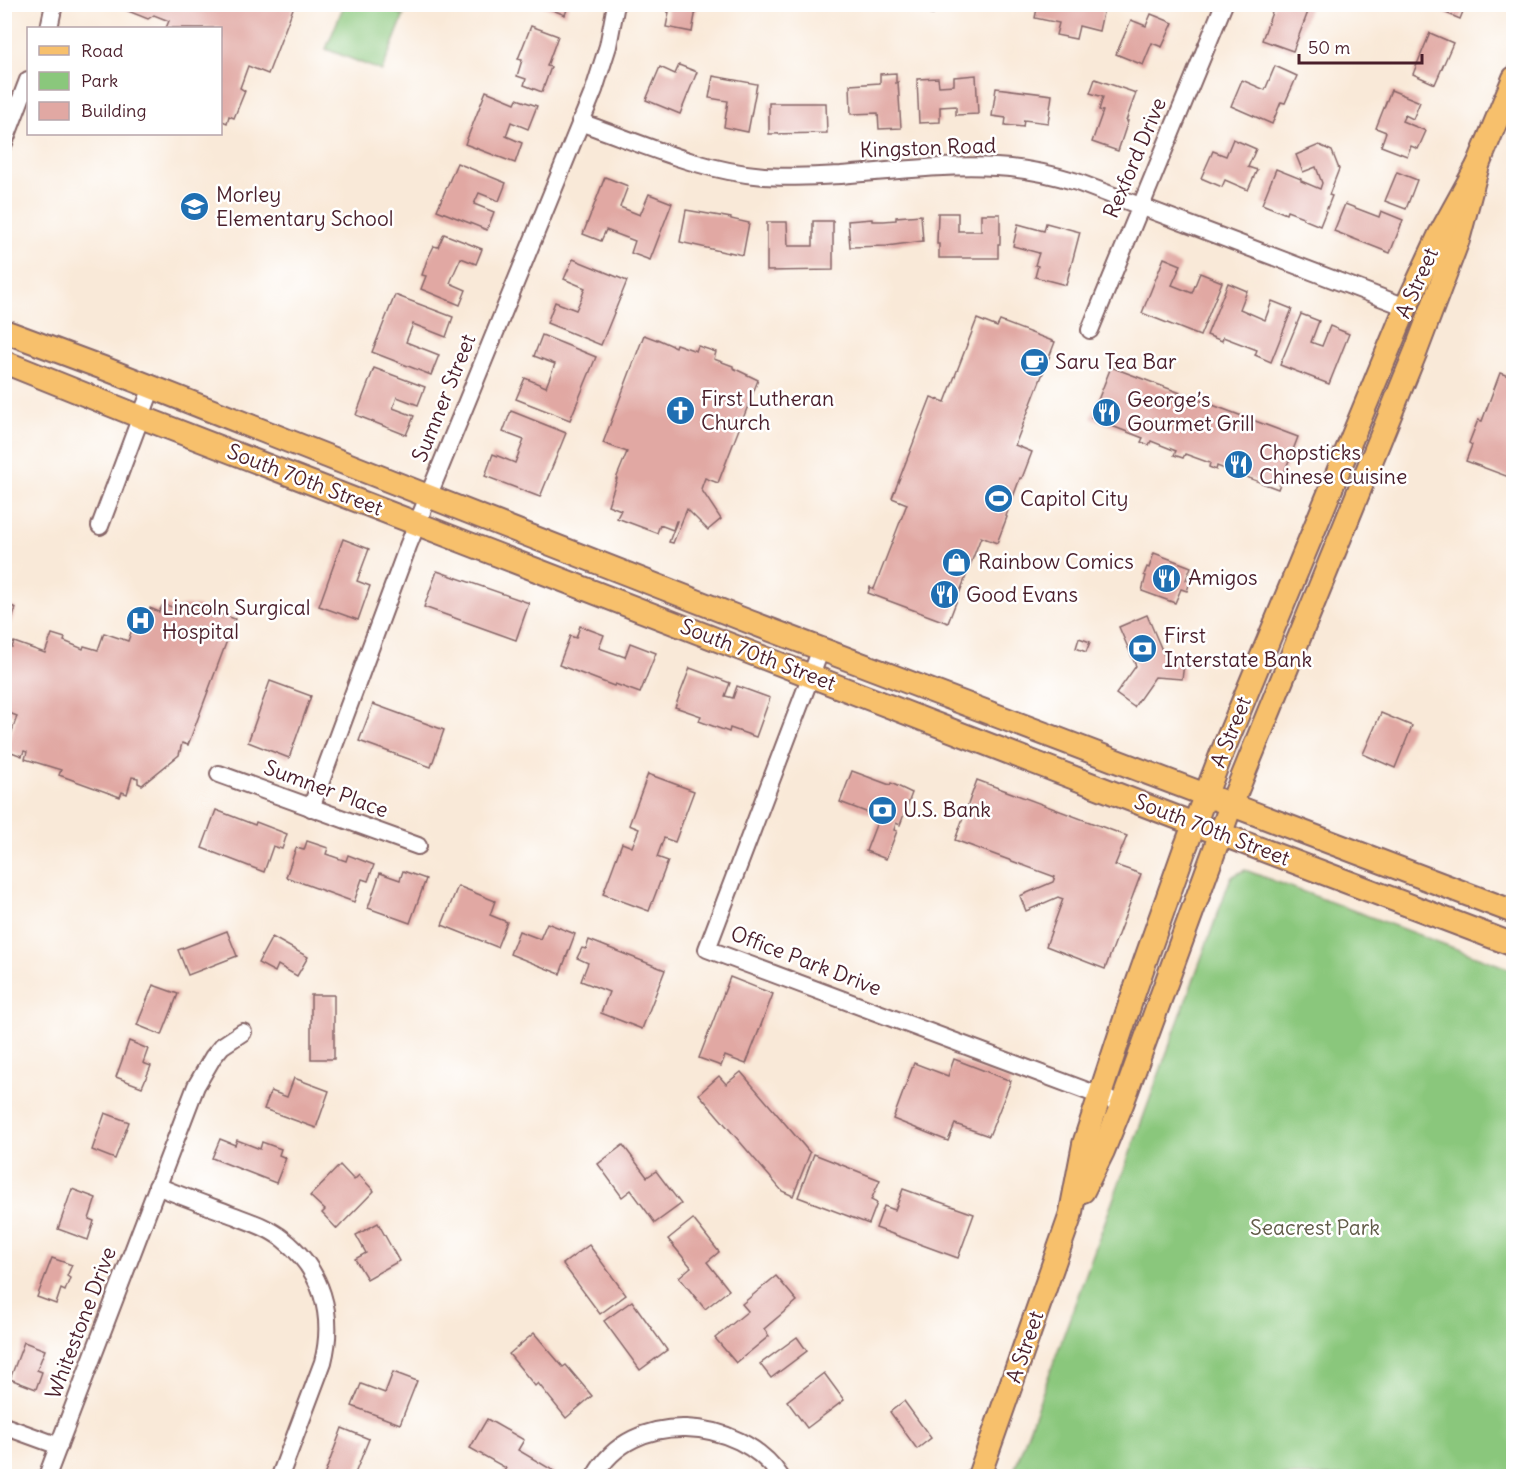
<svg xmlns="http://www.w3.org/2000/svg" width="1518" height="1481" viewBox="0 0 1518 1481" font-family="Delius,sans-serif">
<rect width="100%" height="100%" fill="#fff"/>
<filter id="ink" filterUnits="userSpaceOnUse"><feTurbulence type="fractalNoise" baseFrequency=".0167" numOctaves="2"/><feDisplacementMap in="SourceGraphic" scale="12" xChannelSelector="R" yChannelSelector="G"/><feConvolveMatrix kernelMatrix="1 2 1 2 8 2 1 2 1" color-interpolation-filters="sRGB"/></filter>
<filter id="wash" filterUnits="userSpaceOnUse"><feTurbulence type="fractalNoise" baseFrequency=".008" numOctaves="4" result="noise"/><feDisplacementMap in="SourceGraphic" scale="24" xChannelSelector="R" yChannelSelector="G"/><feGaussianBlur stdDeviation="1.35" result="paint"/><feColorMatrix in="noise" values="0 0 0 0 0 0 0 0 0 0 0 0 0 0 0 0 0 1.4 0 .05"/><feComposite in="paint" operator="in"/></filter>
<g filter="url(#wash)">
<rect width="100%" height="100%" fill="#f9e9d8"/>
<!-- green -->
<g fill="#8ac77c" stroke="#6a7354" stroke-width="1.5">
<polygon points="344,5 377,5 404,15 382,71 326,49"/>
<polygon points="1245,870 1513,970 1513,1476 1012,1476 1231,877"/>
</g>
<g id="blocks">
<!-- building -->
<g fill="#e1a8a3">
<polygon points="117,4 288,4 294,6 268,74 248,66 240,88 245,91 234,118 229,116 227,123 220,120 220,28 166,28 169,21 154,15 148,19 118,7"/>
<polygon points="538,4 569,4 565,15"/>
<polygon points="669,4 697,4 692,32 666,27 669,12 667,12"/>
<polygon points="921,4 948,4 947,11 934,9 933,14 920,12"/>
<polygon points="1038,4 1105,4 1099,31 1079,26 1076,39 1056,35 1059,23 1035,18"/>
<polygon points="1275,4 1311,4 1293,51 1262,40"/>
<polygon points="1433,4 1466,4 1460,19 1432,7"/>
<polygon points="1151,14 1173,23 1162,47 1152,43 1143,65 1116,54 1131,20 1146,26"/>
<polygon points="531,26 558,36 547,66 551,67 542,92 524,85 526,79 517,76 522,60 518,59"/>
<polygon points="1430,33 1453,43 1435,84 1413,74"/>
<polygon points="679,65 697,72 680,114 646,100 660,67 675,74"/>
<polygon points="1275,66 1297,76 1285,103 1281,102 1272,124 1231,106 1242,80 1265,90"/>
<polygon points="896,73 896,83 898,82 901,128 879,129 878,113 851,114 850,85 880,83 880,74"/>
<polygon points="976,75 978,114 956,115 956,106 940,107 940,122 919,123 917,79 938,78 939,86 954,85 954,77"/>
<polygon points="713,76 757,84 748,132 724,127 728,101 709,98"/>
<polygon points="1095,79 1136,93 1126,121 1128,121 1118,151 1092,142 1103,111 1099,110 1103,97 1090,93"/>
<polygon points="996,88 1052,95 1048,123 1024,120 1023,127 1005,125 1006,118 992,116"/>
<polygon points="1391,90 1420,102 1413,119 1405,115 1402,121 1426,131 1418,149 1411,146 1407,156 1381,146 1386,132 1376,128"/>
<polygon points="486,91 515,103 517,99 537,106 528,129 511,122 506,136 522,143 515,163 465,144"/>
<polygon points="769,103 826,103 827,133 769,134"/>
<polygon points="1233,139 1256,149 1248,167 1257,170 1248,190 1225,180 1222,187 1201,178 1213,151 1226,156"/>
<polygon points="1319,145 1332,151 1339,169 1329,195 1332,196 1320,226 1303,219 1303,217 1287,211 1286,214 1262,204 1276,169 1301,179 1301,181 1320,189 1322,183 1316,167 1303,172 1296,155"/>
<polygon points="457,163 506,183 499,201 479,193 474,204 494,212 487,230 437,210"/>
<polygon points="1397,172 1417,180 1406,209 1385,201"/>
<polygon points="605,177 628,186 620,207 640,215 649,194 672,203 650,260 631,253 635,241 606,230 601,241 583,234"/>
<polygon points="1345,204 1379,217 1381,211 1403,220 1390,253 1334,231"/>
<polygon points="686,210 731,218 731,219 749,223 743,255 729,252 729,253 680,242"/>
<polygon points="938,213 958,213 958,231 981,231 981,214 1000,214 1000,244 998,244 998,258 939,258 939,244 937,244"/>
<polygon points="921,215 923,241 887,246 850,247 848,221 872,219 872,221 884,221 896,220 896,217"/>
<polygon points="813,221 833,221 833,270 767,271 767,222 787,222 788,246 813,246"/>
<polygon points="1046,223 1080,232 1066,285 1035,277 1038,266 1035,265 1039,253 1013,246 1018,224 1044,231"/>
<polygon points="444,234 482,249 476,264 461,258 455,271 450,283 466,290 460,305 421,289 426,276 422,275 427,260 434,246 438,247"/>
<polygon points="1164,258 1181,265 1172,285 1192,293 1200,273 1222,282 1200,336 1142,313"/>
<polygon points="573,259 627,281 601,345 547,323 555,302 576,310 581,299 585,288 564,279"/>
<polygon points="1228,283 1247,291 1240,309 1265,320 1272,301 1292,309 1271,362 1255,355 1257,350 1223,337 1222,341 1207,335"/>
<polygon points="395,295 453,317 446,337 413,324 406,342 439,355 431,375 372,352"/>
<polygon points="1301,314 1319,321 1311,342 1316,344 1322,346 1330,326 1349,334 1329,384 1280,365"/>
<polygon points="977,319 997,327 1000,321 1055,342 1015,445 1032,452 1022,478 1020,478 1006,516 1007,517 997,543 981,537 948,623 868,593 870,587 874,589 907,504 892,498 931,397 945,402"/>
<polygon points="542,335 596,357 570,420 516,399 525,378 546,387 555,364 534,356"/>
<polygon points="644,335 657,340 657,339 675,347 676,344 696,351 698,346 716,352 714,359 733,366 733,368 758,380 718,483 705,478 701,489 721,519 708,530 687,509 673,543 669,542 677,521 676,521 673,530 660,525 657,533 617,518 621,510 608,505 617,479 616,479 627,452 603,443"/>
<polygon points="1111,367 1298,437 1278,489 1217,466 1216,470 1209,467 1210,463 1185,454 1183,458 1174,455 1176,451 1151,441 1149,445 1141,442 1143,438 1091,418"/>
<polygon points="374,368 425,387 418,405 397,397 393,408 414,416 406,435 356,415"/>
<polygon points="1500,373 1514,378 1514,479 1466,461 1472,445 1469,443 1478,420 1482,421"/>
<polygon points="511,411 566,433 540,497 485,476 493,454 515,463 524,440 503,432"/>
<polygon points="343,539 369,549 357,581 370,586 358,620 319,606"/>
<polygon points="1154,553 1191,567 1186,580 1190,582 1187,591 1181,589 1175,603 1142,591 1146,576 1144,575 1147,567 1149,568"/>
<polygon points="437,571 529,603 516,640 424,607"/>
<polygon points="4,603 16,608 5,639 4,639"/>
<polygon points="166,605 175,608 187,605 197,606 235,619 188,745 182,743 179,755 142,785 138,783 138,778 132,777 127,794 122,792 120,797 59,775 61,770 25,759 27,752 24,751 22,756 6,750 17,716 4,711 4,645 12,647 14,642 45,653 52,634 65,638 64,641 83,649 84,646 98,650 104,633 128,641 135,621 139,618 146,617 150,608 159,612 162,606"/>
<polygon points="1147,615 1164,655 1185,657 1182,679 1155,677 1134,707 1116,694 1136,666 1119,627"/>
<polygon points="580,626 604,635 599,648 625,657 630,643 656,653 640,693 615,684 614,686 559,665 570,636 576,638"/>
<polygon points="1079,638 1090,642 1086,652 1076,648"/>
<polygon points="690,668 730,683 725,696 733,698 737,686 770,698 756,737 730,728 729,732 699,721 701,716 675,707"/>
<polygon points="270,681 311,696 289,758 248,742"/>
<polygon points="373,704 444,730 431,767 359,741"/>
<polygon points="1381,713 1412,726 1395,768 1363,754"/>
<polygon points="852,771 890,785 891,783 912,793 900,825 896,823 894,830 897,831 886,859 866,851 879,817 840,802"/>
<polygon points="648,774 694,791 675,842 664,838 657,857 668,861 649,911 603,894 622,843 632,847 639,829 629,825"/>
<polygon points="977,780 1127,836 1115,865 1141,874 1105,969 1046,946 1063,899 1058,897 1026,911 1020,896 1053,882 1055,877 955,840"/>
<polygon points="216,810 255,825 256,822 287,834 282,849 273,846 264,872 202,848"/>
<polygon points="307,841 328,848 326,854 346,861 348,855 374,865 368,881 362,879 354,902 286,877 296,848 304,850"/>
<polygon points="403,871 426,879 410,923 368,908 380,873 400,880"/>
<polygon points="458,886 495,901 490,915 507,922 497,947 442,925"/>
<polygon points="547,923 575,934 560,974 510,954 519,931 540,939"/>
<polygon points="227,931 237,956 188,975 178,950"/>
<polygon points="272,937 308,957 297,976 278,965 275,972 258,963"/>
<polygon points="589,940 665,970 642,1029 601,1013 609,992 581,981 588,963 577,958 582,948 586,949"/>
<polygon points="730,977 773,994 746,1064 725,1056 721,1066 699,1058"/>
<polygon points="153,985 178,994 162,1035 137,1025"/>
<rect x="311" y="995" width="23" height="64"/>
<polygon points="129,1041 148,1049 143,1063 151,1066 142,1087 116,1077"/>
<polygon points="954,1059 1011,1081 989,1136 955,1124 948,1141 893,1119 914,1063 948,1076"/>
<polygon points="741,1072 810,1153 793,1196 782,1191 699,1094 719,1076 726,1084"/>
<polygon points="294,1078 329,1091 316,1128 264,1109 271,1091 287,1097"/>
<polygon points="105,1113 129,1122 115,1159 92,1150"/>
<polygon points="220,1139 235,1145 237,1140 260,1149 262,1142 281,1149 279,1155 286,1158 276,1183 212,1158"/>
<polygon points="623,1145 647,1177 656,1171 681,1204 655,1223 631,1190 622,1197 598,1164"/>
<polygon points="814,1154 880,1180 871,1200 877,1203 869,1224 798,1197"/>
<polygon points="340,1165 354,1180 359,1175 374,1191 337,1229 322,1213 325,1210 310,1196"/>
<polygon points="72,1189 96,1198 89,1219 94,1221 88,1240 58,1229"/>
<polygon points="903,1189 974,1214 958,1258 876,1228 884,1206 895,1210"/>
<polygon points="693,1219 719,1252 707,1262 729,1290 705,1309 679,1277 691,1267 668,1239"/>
<polygon points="378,1223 399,1261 367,1279 355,1259 366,1253 356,1235"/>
<polygon points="589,1245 626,1295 600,1314 563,1264"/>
<polygon points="52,1258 72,1265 67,1276 70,1278 65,1291 61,1289 56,1304 37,1297"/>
<polygon points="776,1276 797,1301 764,1329 769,1336 736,1363 715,1338 748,1311 742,1304"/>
<polygon points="632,1301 667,1350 640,1370 604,1321"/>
<polygon points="534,1333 563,1367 566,1365 592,1396 566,1418 538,1383 535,1386 509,1354"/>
<polygon points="797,1337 807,1351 771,1378 760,1364"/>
<polygon points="24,1342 45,1350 37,1370 42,1372 36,1389 10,1379"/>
<polygon points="393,1372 417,1381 400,1424 352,1406 361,1384 385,1393"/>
<polygon points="824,1373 844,1400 807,1428 787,1401"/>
<polygon points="904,1401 931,1438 917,1449 890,1412"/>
<polygon points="487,1419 524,1440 518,1450 554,1471 551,1476 501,1476 506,1468 470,1448"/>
<polygon points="342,1428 369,1439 354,1476 324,1476"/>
</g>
</g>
</g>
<g filter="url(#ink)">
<use href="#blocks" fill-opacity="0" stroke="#876668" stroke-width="1.5"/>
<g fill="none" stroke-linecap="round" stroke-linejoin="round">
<defs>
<g id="minor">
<polyline points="49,28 54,4"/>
<path d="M580,122C640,143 700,171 764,176C790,178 815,176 841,175C893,171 945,164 996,167C1023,168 1051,174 1077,182L1406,307"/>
<polyline points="4,143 28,80"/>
<polyline points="1090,330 1224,4"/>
<polyline points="100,526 152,387"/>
<polyline points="821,649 707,949 1122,1104"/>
<polyline points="219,774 418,846"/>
<polyline points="311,808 408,546 594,90 608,46 616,4"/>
<path d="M157,1186C181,1196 206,1205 230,1214C248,1221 268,1227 283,1239C322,1270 335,1315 323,1362L280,1476"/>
<polyline points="4,1426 59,1446"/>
<polyline points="47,1476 196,1086 213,1057 222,1046 243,1032"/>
<path d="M595,1476C631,1408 740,1416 780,1476"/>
</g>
<g id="major">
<polyline points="4,331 106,369 428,496 750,622 1514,912"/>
<polyline points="4,362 141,417 1160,811 1514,945"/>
<polyline points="1083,1191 1103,1151 1122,1104 1231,805 1416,351 1458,240 1478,165 1514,78"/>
<polyline points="979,1476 1070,1217 1084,1144 1100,1095 1131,1001 1184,851 1221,755 1406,307 1440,234 1478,165"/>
</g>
</defs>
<!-- minor casing -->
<use href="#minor" stroke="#876668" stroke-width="20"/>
<!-- major casing -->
<use href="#major" stroke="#876668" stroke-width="26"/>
<!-- minor -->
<use href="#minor" stroke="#fff" stroke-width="16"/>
<!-- major -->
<use href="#major" stroke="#f7c06c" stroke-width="22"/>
</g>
</g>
<!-- icons -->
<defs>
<symbol id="school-disc" viewBox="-11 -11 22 22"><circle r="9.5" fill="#1f6fb2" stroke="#fff"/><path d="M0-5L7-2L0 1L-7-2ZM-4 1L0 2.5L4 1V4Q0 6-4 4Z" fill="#fff"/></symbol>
<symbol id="cafe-disc" viewBox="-11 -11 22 22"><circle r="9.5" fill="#1f6fb2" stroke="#fff"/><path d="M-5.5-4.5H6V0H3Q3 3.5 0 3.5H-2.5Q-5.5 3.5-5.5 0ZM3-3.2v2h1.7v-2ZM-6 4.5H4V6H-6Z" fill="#fff"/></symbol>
<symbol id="church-disc" viewBox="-11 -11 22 22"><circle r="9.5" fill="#1f6fb2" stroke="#fff"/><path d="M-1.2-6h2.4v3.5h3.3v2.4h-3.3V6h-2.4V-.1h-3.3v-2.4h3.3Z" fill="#fff"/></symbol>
<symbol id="restaurant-disc" viewBox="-11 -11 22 22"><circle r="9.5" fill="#1f6fb2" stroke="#fff"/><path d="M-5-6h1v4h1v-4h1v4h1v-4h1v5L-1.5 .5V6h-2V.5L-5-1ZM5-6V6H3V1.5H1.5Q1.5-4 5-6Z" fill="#fff"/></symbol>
<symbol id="stadium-disc" viewBox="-11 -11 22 22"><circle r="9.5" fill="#1f6fb2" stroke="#fff"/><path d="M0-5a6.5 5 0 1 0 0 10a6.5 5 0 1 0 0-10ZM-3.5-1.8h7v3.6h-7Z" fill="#fff"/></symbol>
<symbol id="shop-disc" viewBox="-11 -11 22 22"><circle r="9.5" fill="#1f6fb2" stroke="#fff"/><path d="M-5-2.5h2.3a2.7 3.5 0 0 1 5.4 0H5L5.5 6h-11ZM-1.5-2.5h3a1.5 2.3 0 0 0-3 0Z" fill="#fff"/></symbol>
<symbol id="hospital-disc" viewBox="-11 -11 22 22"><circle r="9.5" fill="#1f6fb2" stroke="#fff"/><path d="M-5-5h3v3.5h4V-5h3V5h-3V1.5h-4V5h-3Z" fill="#fff"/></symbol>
<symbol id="bank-disc" viewBox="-11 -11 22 22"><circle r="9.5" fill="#1f6fb2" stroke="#fff"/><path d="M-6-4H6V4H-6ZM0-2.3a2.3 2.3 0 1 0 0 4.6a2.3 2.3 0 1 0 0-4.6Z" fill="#fff"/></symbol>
</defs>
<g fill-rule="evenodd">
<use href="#school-disc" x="178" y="190" width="33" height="33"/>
<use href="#cafe-disc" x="1018" y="346" width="33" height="33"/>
<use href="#church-disc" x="664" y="394" width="33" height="33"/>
<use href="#restaurant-disc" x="1090" y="396" width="33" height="33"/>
<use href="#restaurant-disc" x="1222" y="448" width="33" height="33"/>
<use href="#stadium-disc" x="982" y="482" width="33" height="33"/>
<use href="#shop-disc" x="940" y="546" width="33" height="33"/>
<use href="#restaurant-disc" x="1150" y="562" width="33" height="33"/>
<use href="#restaurant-disc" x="928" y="578" width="33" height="33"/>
<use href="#hospital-disc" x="124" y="604" width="33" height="33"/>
<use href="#bank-disc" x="1126" y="632" width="33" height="33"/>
<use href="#bank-disc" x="866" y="794" width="33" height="33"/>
</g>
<g text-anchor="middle" stroke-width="5" stroke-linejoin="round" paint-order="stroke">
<!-- street labels -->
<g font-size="21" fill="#4a1f2b" stroke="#fff">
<text transform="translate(928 148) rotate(-2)" y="7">Kingston Road</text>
<text transform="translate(1135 158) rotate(-67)" y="7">Rexford Drive</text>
<text transform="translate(1417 283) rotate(-66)" y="7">A Street</text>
<text transform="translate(444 398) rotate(-68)" y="7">Sumner Street</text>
<text transform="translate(305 480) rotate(21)" y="7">South 70th Street</text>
<text transform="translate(758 655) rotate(21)" y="7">South 70th Street</text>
<text transform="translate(1231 732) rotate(-68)" y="7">A Street</text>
<text transform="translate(326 789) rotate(20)" y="7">Sumner Place</text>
<text transform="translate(1212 830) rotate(21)" y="7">South 70th Street</text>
<text transform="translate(806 961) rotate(21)" y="7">Office Park Drive</text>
<text transform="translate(81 1323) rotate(-69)" y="7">Whitestone Drive</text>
<text transform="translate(1025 1347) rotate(-71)" y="7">A Street</text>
</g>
<!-- poi labels -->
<g font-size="21" fill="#4a1f2b" stroke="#fff" text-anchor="start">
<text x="216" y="202">Morley<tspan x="216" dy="24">Elementary School</tspan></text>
<text x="1055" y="369">Saru Tea Bar</text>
<text x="701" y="406">First Lutheran<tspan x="701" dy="24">Church</tspan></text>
<text x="1127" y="407">George’s<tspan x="1127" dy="24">Gourmet Grill</tspan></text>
<text x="1259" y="460">Chopsticks<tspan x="1259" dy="24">Chinese Cuisine</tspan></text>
<text x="1020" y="506">Capitol City</text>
<text x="978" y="569">Rainbow Comics</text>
<text x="1188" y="585">Amigos</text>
<text x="966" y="602">Good Evans</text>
<text x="162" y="615">Lincoln Surgical<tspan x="162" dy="24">Hospital</tspan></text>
<text x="1164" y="643">First<tspan x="1164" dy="24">Interstate Bank</tspan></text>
<text x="903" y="817">U.S. Bank</text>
</g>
<!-- park labels -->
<g font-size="21" fill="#605a47" stroke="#fff">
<text x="1315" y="1235">Seacrest Park</text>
</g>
</g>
<!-- margin -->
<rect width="1518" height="1481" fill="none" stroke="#fff" stroke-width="24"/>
<!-- legend -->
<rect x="27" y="27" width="195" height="108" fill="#ffffff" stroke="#b7a5aa" stroke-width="1.5"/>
<rect x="39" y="46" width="30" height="9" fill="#f7c06c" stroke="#b7a5aa" stroke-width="1.5"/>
<text x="81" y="57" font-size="18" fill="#4a1f2b">Road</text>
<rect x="39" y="72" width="30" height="18" fill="#8ac77c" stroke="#b7a5aa" stroke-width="1.5"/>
<text x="81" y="87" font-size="18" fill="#4a1f2b">Park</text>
<rect x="39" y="102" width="30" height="18" fill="#e1a8a3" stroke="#b7a5aa" stroke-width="1.5"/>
<text x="81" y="117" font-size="18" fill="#4a1f2b">Building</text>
<!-- scale -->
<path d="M1299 54v9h123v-9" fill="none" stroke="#4a1f2b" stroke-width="3"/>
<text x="1308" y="54" font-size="18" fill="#4a1f2b" stroke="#ffffff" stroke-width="4.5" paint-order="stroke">50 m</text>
</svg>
